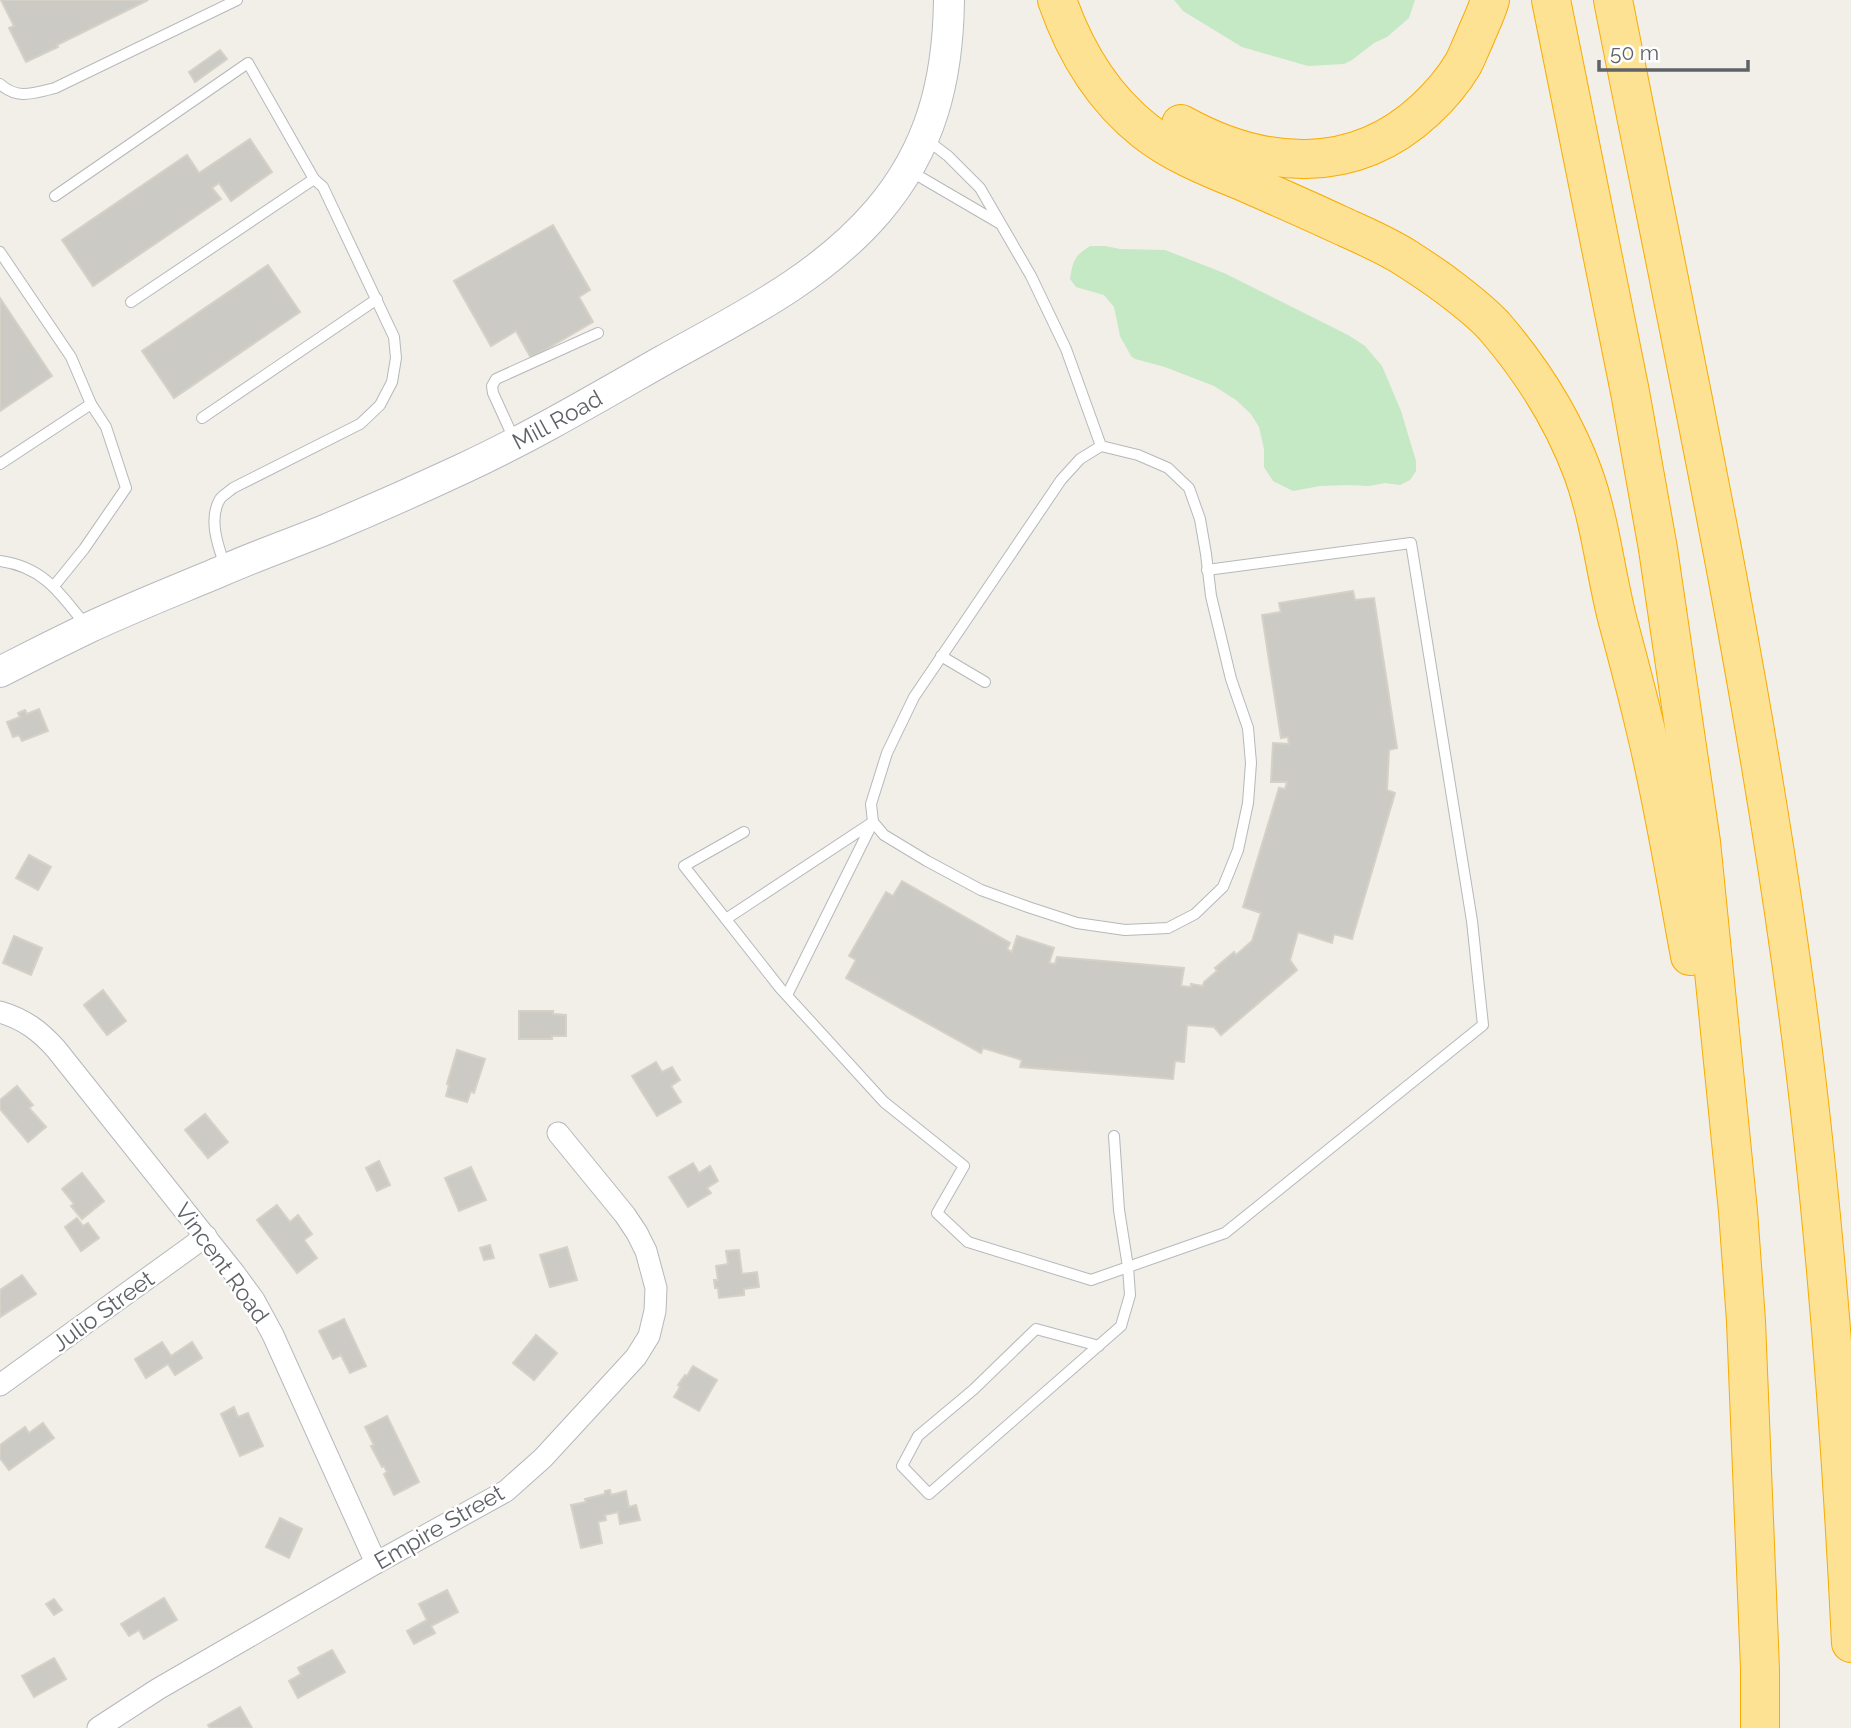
<svg xmlns="http://www.w3.org/2000/svg" width="1851" height="1728" viewBox="0 0 1851 1728" font-family="Raleway,sans-serif">
<rect width="100%" height="100%" fill="#f1efe8"/>
<!-- green -->
<g fill="#c5e8c5">
<polygon points="1174,0 1415,0 1409,18 1387,37 1374,43 1352,60 1344,64 1308,66 1242,47 1183,11"/>
<path d="M1090,246H1105L1120,249L1165,250L1224,273L1348,335L1365,346L1382,366L1401,411L1416,461V471L1410,480L1400,485L1385,483L1369,486L1347,485L1320,486L1293,491L1273,481L1264,467V449L1259,427L1251,414L1236,400L1214,386L1165,367L1135,359L1131,356L1120,336L1114,307L1104,295L1076,287L1070,279C1073,261 1074,256 1090,246Z"/>
</g>
<!-- building -->
<g fill="#cccac5" stroke="#d6d1c6" stroke-width="2">
<polygon points="1,0 148,0 57,45 58,47 26,62 9,28 14,26"/>
<polygon points="220,50 227,59 195,82 189,72"/>
<polygon points="250,139 272,172 231,201 219,183 212,188 221,199 93,286 62,240 187,155 199,173"/>
<polygon points="553,225 590,290 579,297 593,322 531,358 516,331 491,346 454,281"/>
<polygon points="268,265 300,312 174,398 142,351"/>
<polygon points="0,298 52,376 0,411"/>
<polygon points="1353,591 1355,600 1374,598 1397,748 1389,750 1387,790 1395,793 1352,939 1334,934 1332,943 1298,932 1290,960 1297,970 1221,1035 1214,1027 1187,1025 1184,1062 1175,1061 1173,1079 1020,1067 1022,1060 983,1048 981,1053 846,978 856,960 849,956 886,892 893,896 902,881 1010,943 1007,949 1012,952 1017,936 1054,948 1049,963 1055,964 1057,957 1184,968 1181,986 1191,987 1191,984 1203,986 1204,982 1217,971 1215,968 1234,952 1236,955 1252,941 1261,913 1243,907 1279,788 1285,789 1287,782 1271,782 1273,743 1289,744 1288,737 1281,738 1262,615 1281,612 1279,603"/>
<polygon points="39,709 48,731 22,741 19,735 13,737 7,722 20,717 18,713 25,710 27,714"/>
<polygon points="29,855 51,867 38,890 16,878"/>
<polygon points="14,936 42,948 31,975 3,963"/>
<polygon points="103,990 126,1021 107,1035 84,1005"/>
<polygon points="519,1011 553,1011 553,1014 566,1015 566,1036 552,1036 552,1039 519,1039"/>
<polygon points="457,1050 485,1059 474,1093 471,1091 467,1102 446,1096 449,1085 447,1084"/>
<polygon points="656,1062 662,1072 672,1067 680,1080 671,1086 681,1102 657,1116 632,1076"/>
<polygon points="17,1086 33,1105 29,1108 46,1127 28,1142 0,1109 0,1100"/>
<polygon points="205,1114 228,1142 208,1158 185,1130"/>
<polygon points="379,1161 390,1185 377,1191 366,1168"/>
<polygon points="693,1163 699,1173 710,1166 718,1181 707,1188 711,1193 688,1207 669,1177"/>
<polygon points="471,1167 486,1200 459,1211 445,1178"/>
<polygon points="82,1173 104,1201 82,1219 71,1206 74,1204 62,1189"/>
<polygon points="277,1205 290,1222 298,1215 312,1234 304,1240 317,1258 297,1273 257,1220"/>
<polygon points="77,1218 83,1226 88,1223 99,1238 81,1251 65,1227"/>
<polygon points="490,1245 494,1258 484,1260 480,1248"/>
<polygon points="567,1247 577,1280 550,1287 540,1255"/>
<polygon points="739,1250 742,1274 757,1272 759,1287 744,1289 744,1295 719,1298 718,1288 715,1288 714,1280 718,1280 716,1266 728,1264 726,1251"/>
<polygon points="22,1275 36,1294 0,1317 0,1290"/>
<polygon points="344,1319 366,1366 350,1373 341,1355 333,1359 319,1331"/>
<polygon points="536,1335 557,1353 534,1380 513,1363"/>
<polygon points="162,1342 171,1356 192,1342 202,1358 175,1375 168,1364 146,1378 135,1359"/>
<polygon points="693,1366 717,1380 699,1411 674,1397 680,1387 678,1385 685,1375 687,1376"/>
<polygon points="234,1407 238,1417 248,1413 263,1446 240,1456 221,1414"/>
<polygon points="387,1416 419,1482 394,1495 384,1474 387,1472 384,1466 382,1467 371,1446 374,1445 365,1427"/>
<polygon points="43,1423 54,1438 9,1470 0,1458 0,1445 25,1427 29,1433"/>
<polygon points="610,1490 611,1495 626,1491 629,1507 636,1505 640,1520 620,1524 618,1512 605,1515 606,1520 598,1522 602,1543 581,1548 571,1505 586,1502 585,1499 605,1494 605,1491"/>
<polygon points="280,1518 302,1529 289,1558 266,1547"/>
<polygon points="447,1590 458,1612 431,1626 435,1633 414,1644 407,1631 427,1620 419,1604"/>
<polygon points="164,1598 177,1620 144,1639 139,1630 129,1636 121,1624"/>
<polygon points="54,1599 62,1610 54,1615 46,1604"/>
<polygon points="332,1650 345,1672 298,1698 289,1681 301,1674 298,1668"/>
<polygon points="54,1658 66,1679 34,1697 22,1676"/>
<polygon points="240,1707 252,1728 210,1728 208,1725"/>
</g>
<g fill="none" stroke-linecap="round" stroke-linejoin="round">
<defs>
<g id="service">
<path d="M0,84C17,100 34,93 55,88L237,0"/>
<polyline points="927,140 948,156 980,188 1031,276 1066,349 1101,446 1138,455 1168,468 1189,488 1200,519 1206,554 1211,596 1231,679 1248,728 1251,763 1248,803 1238,850 1223,887 1195,914 1168,928 1125,930 1077,923 1028,907 981,890 927,861 884,835 873,822 871,804 887,753 914,697 1061,480 1080,459 1101,446"/>
<polyline points="910,171 999,223"/>
<path d="M55,196L248,63L314,179L323,187L394,337L396,358L392,382L380,405L360,424L233,488C230,491 223,495 220,499C208,519 218,546 225,566"/>
<polyline points="0,252 71,357 91,404 0,464"/>
<polyline points="131,302 314,179"/>
<polyline points="202,418 377,299"/>
<polyline points="514,439 493,393 492,386 496,379 598,333"/>
<path d="M0,561C44,567 61,594 87,627"/>
<polyline points="54,586 84,549 126,488 106,427 91,404"/>
<polyline points="941,656 985,682"/>
<polyline points="744,832 684,866 780,988 884,1102 964,1166 937,1213 968,1242 1091,1280 1225,1233 1483,1025 1472,921 1411,543 1207,570"/>
<polyline points="726,919 873,822 787,995"/>
<polyline points="1099,1346 1036,1329 973,1390 918,1436 902,1466 929,1494 1121,1326 1130,1295 1128,1267 1119,1210 1114,1136"/>
</g>
<g id="minor">
<path d="M0,1012C24,1019 40,1031 56,1049L235,1274L254,1300L273,1335L376,1563"/>
<polyline points="0,1385 206,1236"/>
<polyline points="98,1728 158,1689 376,1563 506,1491 543,1458 636,1357 649,1336 655,1311 656,1288 646,1251 637,1233 625,1215 558,1133"/>
</g>
<g id="secondary">
<path id="s1" d="M0,672C29,657 59,642 88,628C133,607 179,589 224,570C258,555 293,543 327,529C372,510 417,490 462,469C531,437 597,398 662,361C739,318 820,279 878,211C931,149 948,80 949,0"/>
</g>
<g id="motorway">
<path d="M1057,0C1075,52 1102,97 1145,131C1174,154 1210,168 1244,182C1276,196 1308,210 1340,225C1362,235 1386,245 1406,258C1420,267 1434,276 1447,286C1463,298 1480,311 1494,326C1532,370 1563,419 1583,473C1600,520 1605,570 1617,618C1627,655 1637,693 1646,731C1664,805 1676,881 1690,956"/>
<polyline points="1551,0 1630,392 1658,549 1701,842 1738,1211 1746,1321 1760,1669 1760,1728"/>
<path d="M1613,0C1676,320 1746,638 1791,961C1823,1187 1840,1415 1851,1643"/>
<path d="M1181,124C1262,169 1353,177 1425,110C1439,97 1453,81 1463,64C1467,57 1470,48 1474,40C1479,27 1486,14 1490,0"/>
</g>
</defs>
<!-- service casing -->
<use href="#service" stroke="#b5b8bc" stroke-width="12"/>
<!-- minor casing -->
<use href="#minor" stroke="#b5b8bc" stroke-width="23"/>
<!-- secondary casing -->
<use href="#secondary" stroke="#b6babf" stroke-width="32"/>
<!-- motorway casing -->
<use href="#motorway" stroke="#f9ab00" stroke-width="40"/>
<!-- service -->
<use href="#service" stroke="#fff" stroke-width="10"/>
<!-- minor -->
<use href="#minor" stroke="#fff" stroke-width="21"/>
<!-- secondary -->
<use href="#secondary" stroke="#fff" stroke-width="30"/>
<!-- motorway -->
<use href="#motorway" stroke="#fde293" stroke-width="38"/>
</g>
<g text-anchor="middle" stroke-width="5" stroke-linejoin="round" paint-order="stroke">
<!-- street labels -->
<g font-size="23" fill="#5f6368" stroke="#fff">
<text dy="8" stroke="none"><textPath href="#s1" startOffset="612">Mill Road</textPath></text>
<text transform="translate(222 1263) rotate(54)" y="8">Vincent Road</text>
<text transform="translate(103 1311) rotate(-36)" y="8">Julio Street</text>
<text transform="translate(439 1527) rotate(-30)" y="8">Empire Street</text>
</g>
</g>
<!-- scale -->
<path d="M1599 60v10h149v-10" fill="none" stroke="#5f6368" stroke-width="3.5"/>
<text x="1610" y="60" font-size="21" fill="#5f6368" stroke="#ffffff" stroke-width="5" paint-order="stroke">50 m</text>
</svg>
